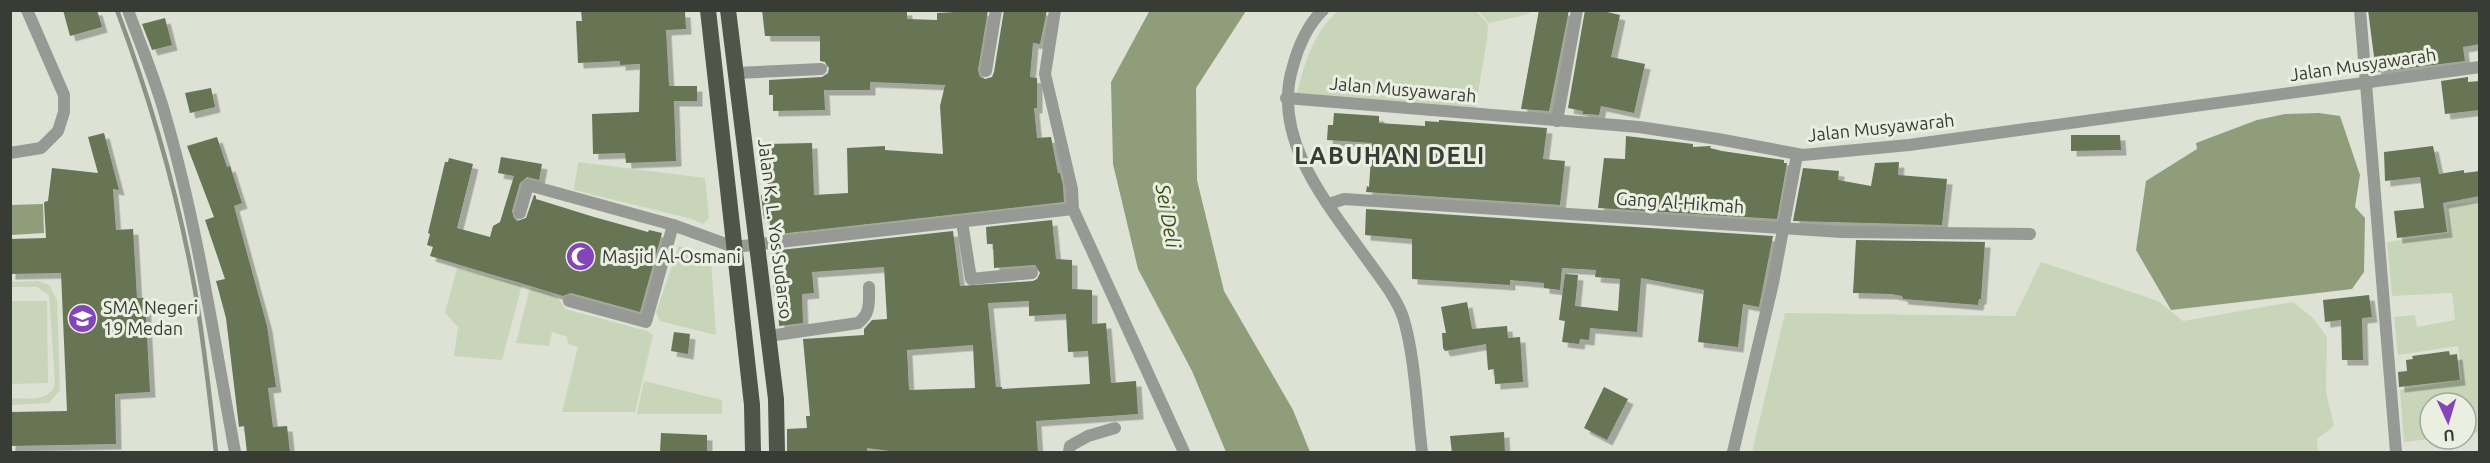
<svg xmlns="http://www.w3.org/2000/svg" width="2490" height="463" viewBox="0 0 2490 463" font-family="Ubuntu,sans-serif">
<defs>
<filter id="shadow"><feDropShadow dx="5.5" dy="5.5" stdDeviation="0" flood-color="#0004"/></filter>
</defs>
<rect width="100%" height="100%" fill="#dde2d5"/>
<!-- green -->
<g fill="#c9d5b8">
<path d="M1338,11H1476L1488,24L1487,40L1475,110L1297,93C1305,62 1313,33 1338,11Z"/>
<polygon points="1478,11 1530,11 1529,14 1489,23"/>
<polygon points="578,162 705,178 709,218 703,224 692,219 574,190"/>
<polygon points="2479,202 2479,432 2466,434 2466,403 2430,403 2430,439 2404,442 2400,390 2462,380 2458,346 2398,355 2394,317 2415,315 2417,327 2455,320 2452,293 2392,296 2387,242 2450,233 2447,205"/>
<polygon points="679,246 704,253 711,259 716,335 660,321 656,312"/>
<polygon points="2041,262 2158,301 2183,321 2293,302 2313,318 2327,337 2326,392 2334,426 2317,439 2318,452 1752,452 1785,313 2015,316"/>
<polygon points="457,268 522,285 502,360 454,356 458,327 445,313"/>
<path d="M38,281L49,285L57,300L60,390L49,403L11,405V398C26,398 49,403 55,384L49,295L37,287H11V282Z"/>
<path d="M530,288C547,291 558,293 565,309L647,331L653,335L635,412H562L578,347L568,344L567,337L552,332L549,346L516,343Z"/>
<polygon points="11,301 47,301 48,383 11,384"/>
<polygon points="644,381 722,400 722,414 637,414"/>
</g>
<!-- water -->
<g fill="#8f9d7b">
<polygon points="1150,10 1246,11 1196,88 1197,180 1224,291 1293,410 1310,452 1226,452 1192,371 1138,269 1113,164 1111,82"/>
<polygon points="2319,113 2340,116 2360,175 2355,207 2365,218 2364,272 2352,289 2171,310 2136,250 2146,181 2197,149 2196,143 2257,120 2285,114"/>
<polygon points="43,204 44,233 11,235 11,205"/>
</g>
<!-- building -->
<g fill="#677454" fill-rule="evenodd" filter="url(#shadow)">
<polygon points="63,10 97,10 102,27 70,36"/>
<polygon points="581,10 685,12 686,29 666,30 669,86 697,86 697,101 674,101 676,161 626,163 625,153 593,154 592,114 639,112 640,64 620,65 620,61 578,63 576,21 582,21"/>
<polygon points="762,10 907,10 907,19 937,20 937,13 988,10 978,70 980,77 985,79 992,77 994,72 1004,10 1047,10 1040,44 1033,43 1030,77 1037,78 1037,108 1034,108 1037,138 1051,137 1058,173 1060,173 1063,185 1064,202 770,235 770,219 764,219 761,195 768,195 766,144 812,143 814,195 848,193 847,148 885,146 885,150 943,154 940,106 945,85 870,82 870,90 824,90 825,110 773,111 773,95 769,95 769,80 822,77 828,73 829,68 825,62 820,61 820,36 765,36"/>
<polygon points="1539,10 1569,10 1549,111 1521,109"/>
<polygon points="1585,10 1599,10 1620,15 1611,57 1645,64 1634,113 1601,106 1599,115 1586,114 1583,114 1583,111 1568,108"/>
<polygon points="2368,10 2480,10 2480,44 2463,47 2465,61 2376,72"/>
<polygon points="165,18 172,45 152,50 142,24"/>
<polygon points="2468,77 2468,82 2480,81 2480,110 2445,114 2441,81"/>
<polygon points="211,88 215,107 190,113 185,93"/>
<polygon points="1334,113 1379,116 1379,123 1425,126 1425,121 1439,122 1439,120 1547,128 1543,159 1565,161 1560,205 1366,192 1367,186 1369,187 1372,143 1327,140 1328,125 1333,125"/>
<polygon points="104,133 119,190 113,189 116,230 133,229 137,298 145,298 150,392 115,394 116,444 10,446 10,412 67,411 61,273 10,274 10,239 46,238 44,202 48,201 52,168 98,173 88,137"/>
<polygon points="2071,135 2120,135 2121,150 2071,151"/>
<polygon points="1626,136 1693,144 1693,147 1711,146 1710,148 1722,151 1784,160 1784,163 1787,163 1777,219 1598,208 1604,158 1625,159"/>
<polygon points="217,137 227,167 230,166 242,203 234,206 267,326 276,387 268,388 273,427 287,426 290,453 247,453 244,426 239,427 226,318 216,281 225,279 205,220 214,217 187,146"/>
<polygon points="2433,146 2439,174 2464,170 2464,173 2480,171 2480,196 2443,203 2447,232 2397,238 2394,211 2424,208 2420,177 2385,181 2384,152"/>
<polygon points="501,157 542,164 539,180 527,177 520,183 512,211 514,218 517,221 526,218 534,195 536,196 536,199 594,217 648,232 649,230 662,233 640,312 571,293 563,296 430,256 433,247 427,245 430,234 428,233 445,162 448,162 449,158 473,164 457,228 490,237 493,226 500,222 514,176 498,173"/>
<polygon points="1899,162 1898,175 1947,179 1942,225 1793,221 1803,168 1839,171 1838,180 1871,186 1875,163"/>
<polygon points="1366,209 1558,222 1773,236 1759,307 1743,304 1738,347 1698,342 1704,290 1641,278 1637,332 1590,328 1589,340 1580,339 1579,344 1562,342 1565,321 1559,320 1565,274 1578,275 1575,306 1618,311 1620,279 1595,277 1596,270 1562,268 1560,290 1544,288 1544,283 1510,280 1510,285 1412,279 1412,239 1365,235"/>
<path d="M1052,220L1056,259L1072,260V289L1092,290V324L1106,323L1111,383L1136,381L1138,414L1036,421L1038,453H904L867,448V453H787V429L807,428L806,416H810L803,339L864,335V329L872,320L887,319L884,267L812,272L814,293L802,294L803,323L779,326L778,296H774L771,251L953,231L960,286L1033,281L1037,279L1040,273L1035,265L994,268L993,244H987L986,227ZM1029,301V316L1066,314L1068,352L1088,351L1090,384L1002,389V387H996L988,303ZM973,345L975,388L909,390L907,350Z"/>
<polygon points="1856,240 1985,242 1981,299 1979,299 1978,305 1903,299 1902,296 1891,294 1853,293"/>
<polygon points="2369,295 2372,317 2362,318 2363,360 2342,360 2341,320 2325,322 2323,300"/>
<polygon points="1467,302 1472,329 1507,326 1508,338 1520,337 1523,382 1495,384 1494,369 1488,370 1486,344 1445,351 1443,348 1442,333 1446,333 1441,307"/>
<polygon points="674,332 690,334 688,354 671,351"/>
<polygon points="2449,351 2450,355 2457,354 2460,380 2399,387 2398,372 2407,371 2406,360 2413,359 2412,356"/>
<polygon points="1604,387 1628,399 1607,440 1584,428"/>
<polygon points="1504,432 1505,453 1452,453 1450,436"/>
<polygon points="661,433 707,435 707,453 660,452"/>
</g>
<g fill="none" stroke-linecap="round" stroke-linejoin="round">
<!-- service -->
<g stroke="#979994" stroke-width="12">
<polyline points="10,153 41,148 58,131 64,112 64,95 27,10"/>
<polyline points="520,213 528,185 673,225 734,247"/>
<polyline points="569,301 646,322 673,225"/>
<path d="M769,336L858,323C871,314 869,301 869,287"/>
<polyline points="1069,452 1070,446 1088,436 1115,428"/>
</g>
<!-- minor -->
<g stroke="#979994" stroke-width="12">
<path d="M128,10C141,46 156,81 166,118C198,228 214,340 235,452"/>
<polyline points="1055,10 1045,74 1072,189 1073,209 1184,452"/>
<polyline points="2360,10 2396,452"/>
<polyline points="986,71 996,10"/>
<polyline points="736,73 821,69"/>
<polyline points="1286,98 1639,127 1718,139 1803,155 1909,145 2480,67"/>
<polyline points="1557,121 1577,10"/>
<polyline points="1329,204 1344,199 1841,232 2030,234"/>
<polyline points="962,222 971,279 1032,273"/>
<polyline points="734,247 1073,209"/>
<polyline points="1733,452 1773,283 1797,155"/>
</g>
<!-- tertiary -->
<path stroke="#979994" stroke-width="12" d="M1323,10C1308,24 1298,47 1293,66C1270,139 1329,206 1369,262C1381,279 1396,297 1403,317C1415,355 1417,412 1422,452"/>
<!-- trunk -->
<g stroke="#50554a" stroke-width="16">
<polyline points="708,10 752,405 753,452"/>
<polyline points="728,10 776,399 777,452"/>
</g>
<!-- rail -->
<path stroke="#8d9187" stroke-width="4.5" d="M117,10C151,101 178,195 195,290C204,344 210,398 216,452"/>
</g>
<!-- icons -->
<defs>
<symbol id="mosque-disc" viewBox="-11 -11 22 22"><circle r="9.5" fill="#8445bb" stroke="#eaefe2"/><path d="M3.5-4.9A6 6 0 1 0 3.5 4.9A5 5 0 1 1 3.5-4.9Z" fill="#fff"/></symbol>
<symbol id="school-disc" viewBox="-11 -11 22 22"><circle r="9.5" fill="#8445bb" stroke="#eaefe2"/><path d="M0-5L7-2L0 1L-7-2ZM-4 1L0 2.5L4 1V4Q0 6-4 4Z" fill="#fff"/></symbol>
</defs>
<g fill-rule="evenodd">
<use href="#mosque-disc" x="564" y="240" width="33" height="33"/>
<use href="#school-disc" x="66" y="302" width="33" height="33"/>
</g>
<g text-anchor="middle" stroke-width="6" stroke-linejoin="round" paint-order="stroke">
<!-- street labels -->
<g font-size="18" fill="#393b35" stroke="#eaefe2">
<text transform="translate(2363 65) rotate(-8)" y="6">Jalan Musyawarah</text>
<text transform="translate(1403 90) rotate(5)" y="6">Jalan Musyawarah</text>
<text transform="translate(1881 128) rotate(-6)" y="6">Jalan Musyawarah</text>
<text transform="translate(1680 203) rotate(4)" y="6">Gang Al-Hikmah</text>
<text transform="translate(775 229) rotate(83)" y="6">Jalan K. L. Yos Sudarso</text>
</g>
<!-- poi labels -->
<g font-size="18" fill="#393b35" stroke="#eaefe2" text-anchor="start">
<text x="602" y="263">Masjid Al-Osmani</text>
<text x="103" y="314">SMA Negeri<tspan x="103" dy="21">19 Medan</tspan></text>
</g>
<!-- water labels -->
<g font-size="20" font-style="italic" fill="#394a14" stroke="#eaefe2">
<text transform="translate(1168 216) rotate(80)" y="7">Sei Deli</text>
</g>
<!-- district labels -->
<g font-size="24" font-weight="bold" letter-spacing="1.5" fill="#393b35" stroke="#eaefe2">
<text x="1390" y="164">LABUHAN DELI</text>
</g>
</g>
<!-- border -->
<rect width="2490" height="463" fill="none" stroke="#393b35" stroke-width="24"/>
<!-- north arrow -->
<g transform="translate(2448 421) rotate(176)"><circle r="28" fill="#eaefe2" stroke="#a3a79d" stroke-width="1.5"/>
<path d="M0-4.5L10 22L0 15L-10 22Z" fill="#8445bb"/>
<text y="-9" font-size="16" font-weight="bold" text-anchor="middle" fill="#393b35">U</text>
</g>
</svg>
